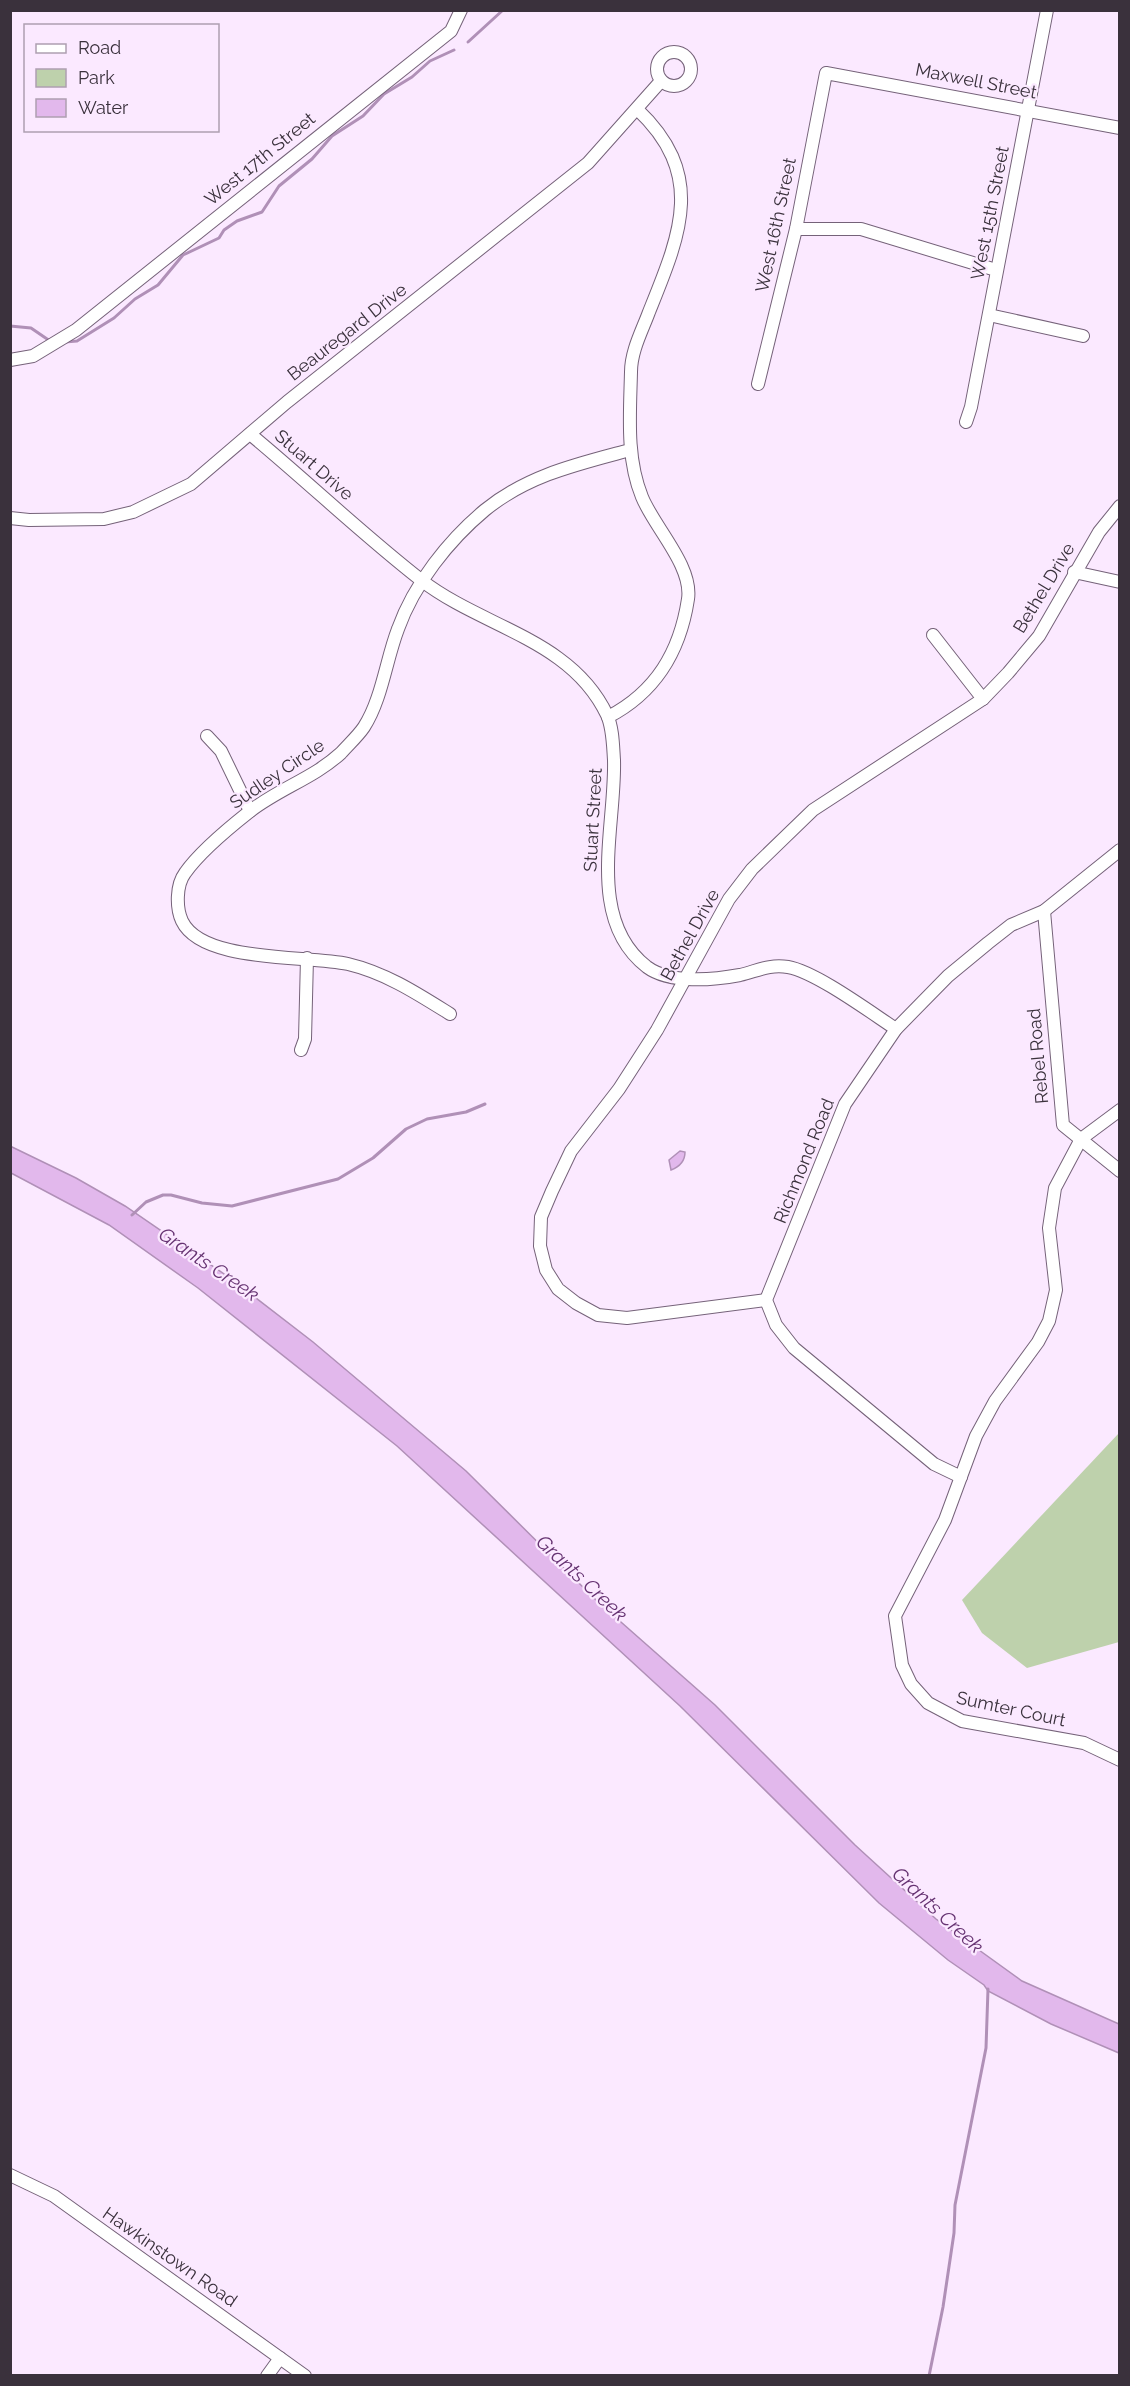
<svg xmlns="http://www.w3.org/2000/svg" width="1130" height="2386" viewBox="0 0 1130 2386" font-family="Raleway,sans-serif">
<rect width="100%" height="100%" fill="#fbe9ff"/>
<!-- green -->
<polygon fill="#bed1ac" points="1119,1433 1119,1642 1027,1668 982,1633 962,1600"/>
<!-- water -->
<g fill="#e2b8ec" stroke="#b090b7" stroke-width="1.5">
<polygon points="10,1146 76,1178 125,1206 230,1278 313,1342 466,1471 596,1600 715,1705 855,1845 936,1919 1022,1981 1119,2024 1119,2053 1051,2024 988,1991 984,1985 948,1960 879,1903 680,1706 397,1446 198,1288 109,1225 11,1173"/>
<path d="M680,1151L685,1152C685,1162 679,1167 671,1170L669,1160Z"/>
</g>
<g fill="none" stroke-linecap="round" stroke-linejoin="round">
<!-- stream -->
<g stroke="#b090b7" stroke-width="3">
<polyline points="468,42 503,10"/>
<polyline points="10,326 31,328 50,341"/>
<polyline points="65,342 77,341 114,318 135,299 158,285 183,255 219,238 224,230 237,221 262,212 279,186 312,159 332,136 363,116 384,94 412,77 430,61 454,50"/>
<polyline points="132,1215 146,1202 163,1195 171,1195 202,1203 232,1206 338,1179 373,1158 406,1129 427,1119 466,1112 485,1104"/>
<polyline points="929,2376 943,2307 954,2233 955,2205 986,2048 988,1989"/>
</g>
<defs>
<g id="minor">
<circle cx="674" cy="69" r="17"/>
<polyline points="796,229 861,229 996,270"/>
<polyline points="989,315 1083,336"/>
<polyline points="10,360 33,356 76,330 451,31 461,10"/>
<polyline points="758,384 796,229 826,73 1120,128"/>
<polyline points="966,422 971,407 1047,10"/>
<path d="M250,434C308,482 362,534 421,580C483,628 571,639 607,715C613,728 613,746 614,760C616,827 585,919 647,967C670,984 713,980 740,975C757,971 769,964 788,967C816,972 870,1012 896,1029"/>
<polyline points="10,518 29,520 104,519 133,512 191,484 287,402 588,163 661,81"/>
<polyline points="1074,572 1120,582"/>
<polyline points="933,635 983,699"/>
<path d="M608,717C656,692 680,652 688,599C693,566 654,527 642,497C626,458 630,414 631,372C631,351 642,331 649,312C680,235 707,175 637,109"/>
<polyline points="207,736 221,751 250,811"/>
<polyline points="1044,911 1063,1125 1120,1171"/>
<path d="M450,1014C418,994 386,973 348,964C306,955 202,963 182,921C176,908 176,885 185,873C199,853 230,827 249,812C278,789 314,778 341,753C348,745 358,736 364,727C382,699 386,660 398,629C414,584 449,540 485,510C528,475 578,464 630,450"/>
<polyline points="301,1050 305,1039 307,958"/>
<polyline points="1120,1110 1081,1139 1055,1188 1049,1228 1056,1290 1049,1321 1038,1342 995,1401 976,1436 945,1520 895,1616 902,1665 911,1684 928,1703 962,1721 1084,1743 1120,1760"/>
<polyline points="766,1300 627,1318 598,1315 576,1303 558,1289 546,1270 540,1246 541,1217 552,1191 571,1151 619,1089 657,1030 729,899 752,869 813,810 983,699 1008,673 1039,636 1099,532 1120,506"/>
<polyline points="961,1477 934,1464 794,1348 776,1325 766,1300 845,1104 896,1029 948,976 988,943 1011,925 1044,911 1120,850"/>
<polyline points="10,2175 54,2196 305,2376"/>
<polyline points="267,2376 280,2358"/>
</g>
</defs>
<!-- minor casing -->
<use href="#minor" stroke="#756279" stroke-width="14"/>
<!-- minor -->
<use href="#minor" stroke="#fff" stroke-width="12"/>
</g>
<g text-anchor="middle" stroke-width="4.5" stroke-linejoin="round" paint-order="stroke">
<!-- street labels -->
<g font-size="18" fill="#3a313c" stroke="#fbe9ff">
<text transform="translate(976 81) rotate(11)" y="6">Maxwell Street</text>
<text transform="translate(260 159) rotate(-39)" y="6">West 17th Street</text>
<text transform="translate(990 213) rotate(-79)" y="6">West 15th Street</text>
<text transform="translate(776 225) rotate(-78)" y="6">West 16th Street</text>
<text transform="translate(347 332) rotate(-38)" y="6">Beauregard Drive</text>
<text transform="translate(314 465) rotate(41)" y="6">Stuart Drive</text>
<text transform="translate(1044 588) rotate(-59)" y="6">Bethel Drive</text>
<text transform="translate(277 774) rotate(-34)" y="6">Sudley Circle</text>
<text transform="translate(593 820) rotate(-87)" y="6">Stuart Street</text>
<text transform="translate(690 935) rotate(-61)" y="6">Bethel Drive</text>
<text transform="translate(1038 1056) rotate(-95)" y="6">Rebel Road</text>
<text transform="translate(804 1161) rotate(-68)" y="6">Richmond Road</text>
<text transform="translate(1011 1709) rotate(12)" y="6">Sumter Court</text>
<text transform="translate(170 2257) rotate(35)" y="6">Hawkinstown Road</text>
</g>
<!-- water labels -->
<g font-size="20" font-style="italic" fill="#663372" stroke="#fbe9ff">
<text transform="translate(209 1264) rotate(34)" y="7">Grants Creek</text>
<text transform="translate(582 1578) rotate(43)" y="7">Grants Creek</text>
<text transform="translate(938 1910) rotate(43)" y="7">Grants Creek</text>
</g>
</g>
<!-- border -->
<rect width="1130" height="2386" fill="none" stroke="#3a313c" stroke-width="24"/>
<!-- legend -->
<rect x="24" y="24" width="195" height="108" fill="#fbe9ff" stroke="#ae9fb1" stroke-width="1.5"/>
<rect x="36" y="44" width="30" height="9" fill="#ffffff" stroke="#ae9fb1" stroke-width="1.5"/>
<text x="78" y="54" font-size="18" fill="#3a313c">Road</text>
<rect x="36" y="69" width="30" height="18" fill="#bed1ac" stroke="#ae9fb1" stroke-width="1.5"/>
<text x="78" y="84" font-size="18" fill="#3a313c">Park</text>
<rect x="36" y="99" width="30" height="18" fill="#e2b8ec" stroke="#ae9fb1" stroke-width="1.5"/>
<text x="78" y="114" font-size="18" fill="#3a313c">Water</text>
</svg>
